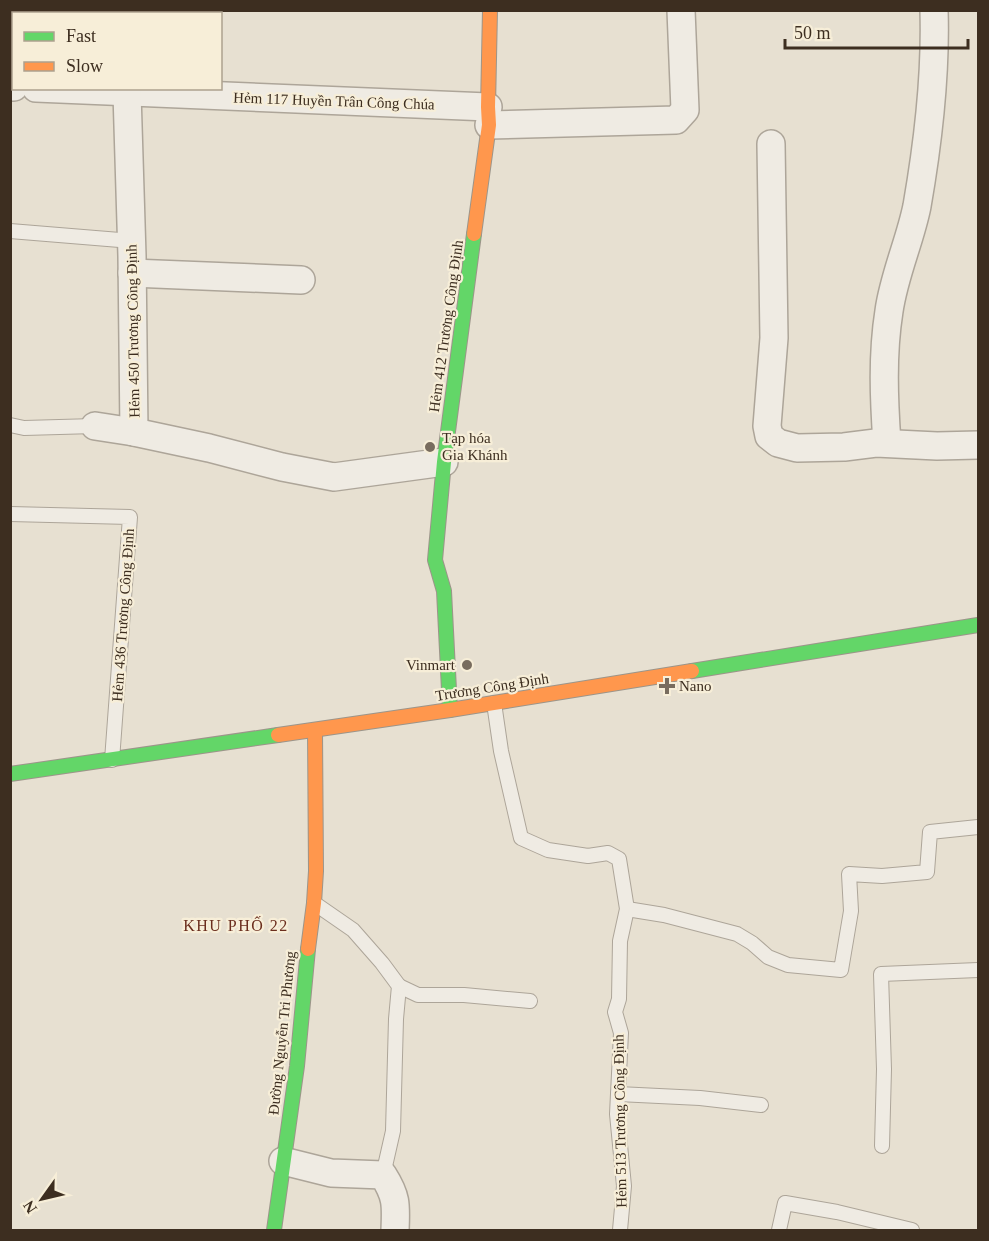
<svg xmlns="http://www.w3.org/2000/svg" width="989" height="1241" viewBox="0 0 989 1241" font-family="'Times New Roman',serif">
<rect width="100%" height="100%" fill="#e7e0d1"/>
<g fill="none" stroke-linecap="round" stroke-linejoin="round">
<defs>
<g id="lane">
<polyline points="10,231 132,241"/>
<polyline points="10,425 24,428 95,426"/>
<polyline points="10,514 130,517 112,760"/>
<polyline points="494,703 501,751 521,838 548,850 588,856 608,853 619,859 627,909 620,941 619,999 615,1012 621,1033 617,1114 624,1186 620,1230"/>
<polyline points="314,903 353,930 382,963 399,986 396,1019 393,1131 383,1175"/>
<polyline points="627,909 664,915 737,934 752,943 768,957 788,965 841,970 851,911 849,874 882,876 927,872 930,832 978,827"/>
<polyline points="399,986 418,995 464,995 530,1001"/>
<polyline points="618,1094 700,1098 761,1105"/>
<polyline points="882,1146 884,1069 881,974 978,970"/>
<polyline points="779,1230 785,1203 837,1212 912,1230"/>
</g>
<g id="street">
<polyline points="188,14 188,10"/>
<polyline points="10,87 14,87"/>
<polyline points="36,88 488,107"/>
<polyline points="127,93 132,256 134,432"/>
<polyline points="489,125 676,120 685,110 681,10"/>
<polyline points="771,144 774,338 767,426 769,436 778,443 797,448 844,447 876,443 937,446 978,445"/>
<polyline points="132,273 301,280"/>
<polyline points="95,426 134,432 209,448 282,467 334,477 444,462"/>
<path d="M887,443C884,400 882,355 889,311C894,275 910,241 917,206C928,143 936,74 934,10"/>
<path d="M283,1161L331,1173L383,1175C397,1197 396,1205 395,1230"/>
</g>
<g id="fast">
<polyline points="692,671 978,625"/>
<polyline points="450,710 444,591 435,560 444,462 474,234"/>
<polyline points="10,774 278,735"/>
<polyline points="274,1230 297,1066 308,949"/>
</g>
<g id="slow">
<polyline points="474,234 489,125 488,107 490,10"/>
<polyline points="278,735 450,710 692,671"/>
<polyline points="308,949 314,903 316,871 315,730"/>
</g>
</defs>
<!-- lane casing -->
<use href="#lane" stroke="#ada599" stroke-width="16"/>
<!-- street casing -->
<use href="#street" stroke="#ada599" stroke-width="30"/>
<!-- fast casing -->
<use href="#fast" stroke="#9c958a" stroke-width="16"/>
<!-- slow casing -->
<use href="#slow" stroke="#9c958a" stroke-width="16"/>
<!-- lane -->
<use href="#lane" stroke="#efebe3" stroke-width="14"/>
<!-- street -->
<use href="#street" stroke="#efebe3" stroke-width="27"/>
<!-- fast -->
<use href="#fast" stroke="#63d668" stroke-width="14"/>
<!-- slow -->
<use href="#slow" stroke="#ff974d" stroke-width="14"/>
</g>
<!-- markers -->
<g fill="#786c5e" stroke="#f7eed8" stroke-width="2">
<circle cx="430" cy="447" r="6"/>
<circle cx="467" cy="665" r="6"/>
<path d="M664 677h6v6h6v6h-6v6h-6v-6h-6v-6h6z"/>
</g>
<g text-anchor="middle" stroke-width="4.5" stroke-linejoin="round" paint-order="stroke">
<!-- street labels -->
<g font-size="15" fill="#3d2e20" stroke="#f7eed8">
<text transform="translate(334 101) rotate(2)" y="5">Hẻm 117 Huyền Trân Công Chúa</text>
<text transform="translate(446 326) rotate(-82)" y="5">Hẻm 412 Trương Công Định</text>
<text transform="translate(133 331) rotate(-91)" y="5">Hẻm 450 Trương Công Định</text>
<text transform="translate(123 615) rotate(-86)" y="5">Hẻm 436 Trương Công Định</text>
<text transform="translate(492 687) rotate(-9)" y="5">Trương Công Định</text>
<text transform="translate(282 1033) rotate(-84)" y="5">Đường Nguyễn Tri Phương</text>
<text transform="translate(620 1121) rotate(-91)" y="5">Hẻm 513 Trương Công Định</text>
</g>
<!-- poi labels -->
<g font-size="15" fill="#3d2e20" stroke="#f7eed8" text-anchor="start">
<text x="442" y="443">Tạp hóa<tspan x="442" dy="17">Gia Khánh</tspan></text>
<text x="455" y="670" text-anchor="end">Vinmart</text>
<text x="679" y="691">Nano</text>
</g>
<!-- neighbourhood labels -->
<g font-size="16" letter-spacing="1.5" fill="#6b2e1e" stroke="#f7eed8">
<text x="236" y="931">KHU PHỐ 22</text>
</g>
</g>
<!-- border -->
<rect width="989" height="1241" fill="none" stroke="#3d2e20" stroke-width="24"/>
<!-- legend -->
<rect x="12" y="12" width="210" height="78" fill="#f7eed8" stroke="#ada18e" stroke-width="1.5"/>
<rect x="24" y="32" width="30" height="9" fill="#63d668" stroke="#ada18e" stroke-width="1.5"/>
<text x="66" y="42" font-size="18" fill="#3d2e20">Fast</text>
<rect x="24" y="62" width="30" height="9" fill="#ff974d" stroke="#ada18e" stroke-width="1.5"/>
<text x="66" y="72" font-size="18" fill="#3d2e20">Slow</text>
<!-- north arrow -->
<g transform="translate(42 1199) rotate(236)" stroke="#f7eed8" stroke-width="4.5" paint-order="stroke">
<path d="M0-4.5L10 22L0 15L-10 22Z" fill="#3d2e20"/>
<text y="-9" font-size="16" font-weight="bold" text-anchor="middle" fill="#3d2e20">N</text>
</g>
<!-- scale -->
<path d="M785 39v9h183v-9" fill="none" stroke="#3d2e20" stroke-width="3"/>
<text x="794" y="39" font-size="18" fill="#3d2e20" stroke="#f7eed8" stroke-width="4.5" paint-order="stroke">50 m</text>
</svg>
